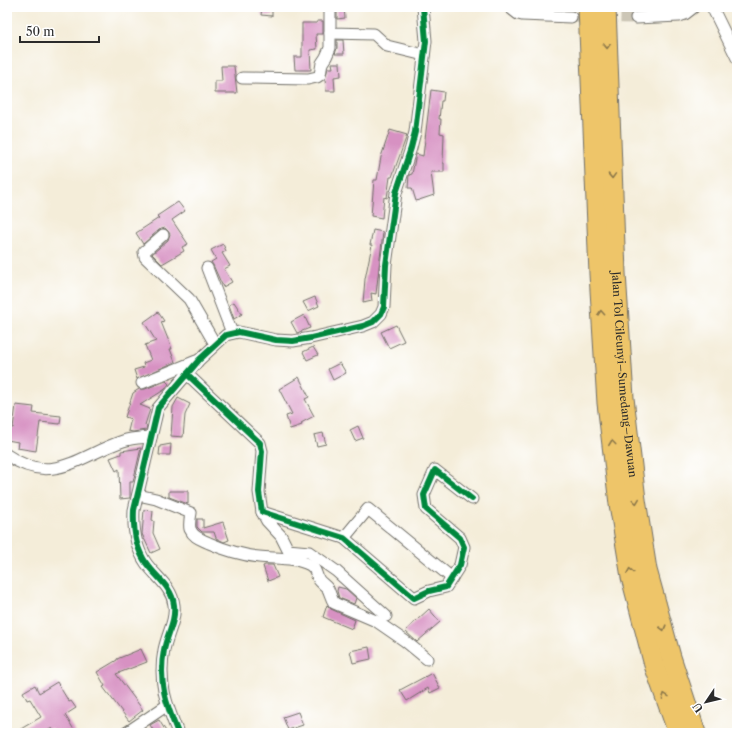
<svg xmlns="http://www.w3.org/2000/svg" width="744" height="740" viewBox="0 0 744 740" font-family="'Libre Caslon Text',serif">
<rect width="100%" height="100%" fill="#fff"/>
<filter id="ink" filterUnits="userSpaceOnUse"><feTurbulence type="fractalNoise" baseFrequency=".025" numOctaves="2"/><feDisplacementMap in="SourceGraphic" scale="8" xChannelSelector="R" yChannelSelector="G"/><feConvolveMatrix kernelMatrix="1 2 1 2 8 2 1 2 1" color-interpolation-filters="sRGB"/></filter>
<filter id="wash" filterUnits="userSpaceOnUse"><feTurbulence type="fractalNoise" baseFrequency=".012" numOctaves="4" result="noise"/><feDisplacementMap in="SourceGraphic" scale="16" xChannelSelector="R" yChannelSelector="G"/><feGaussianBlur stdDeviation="0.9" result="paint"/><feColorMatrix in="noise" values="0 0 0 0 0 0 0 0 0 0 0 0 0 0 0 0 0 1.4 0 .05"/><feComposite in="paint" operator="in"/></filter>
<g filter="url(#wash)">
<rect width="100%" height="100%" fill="#f4edd9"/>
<g id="blocks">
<!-- building -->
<g fill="#d791c2">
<polygon points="262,7 272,7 272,16 261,15"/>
<polygon points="337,7 344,7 345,18 337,19"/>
<polygon points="317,21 323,21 323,34 316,34 317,49 310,50 311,70 295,70 294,57 302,57 302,23 317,23"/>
<polygon points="337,40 343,40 344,54 335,54 337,48"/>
<polygon points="332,63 340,63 341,76 334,77 335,91 326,91 325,79 328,68 333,68"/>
<polygon points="221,66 234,66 237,93 215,93 215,81 222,81"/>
<polygon points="431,90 444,92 443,101 441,101 439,119 441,119 440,133 444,134 443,163 444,163 444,172 431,172 434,195 416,201 412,188 408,188 409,175 412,174 416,154 423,156"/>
<polygon points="390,130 407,135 392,177 390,177 387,198 384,197 382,218 371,216 374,180 377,180 381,157"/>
<polygon points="178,202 185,211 172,220 188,244 182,247 184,251 162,264 152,254 168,240 170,234 168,231 165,228 159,230 143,244 136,233 159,218 157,216"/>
<polygon points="373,230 383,232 376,294 371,293 372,301 363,303 365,279 372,245 370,245"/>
<polygon points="223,244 226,251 222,253 230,266 224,269 232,282 223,287 213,265 211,262 216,259 211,250"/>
<polygon points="315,297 319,306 308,311 303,302"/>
<polygon points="234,302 242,314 234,319 229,305"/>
<polygon points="158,312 164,321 161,322 172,349 170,349 175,362 137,379 134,370 144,367 143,363 151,360 145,345 156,341 144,322"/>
<polygon points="304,315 310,328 297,333 291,322"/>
<polygon points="396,325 404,341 389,348 381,332"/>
<polygon points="313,347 318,355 307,360 303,352"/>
<polygon points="340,363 346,373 333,380 328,369"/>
<polygon points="299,377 309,397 305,399 314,416 301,423 302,425 290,429 286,416 292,414 279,389"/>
<polygon points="166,381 169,384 164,390 140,405 150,409 145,425 147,426 146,430 133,432 128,431 131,419 125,417 133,393 139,389 145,389"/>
<polygon points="178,398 190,404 185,415 183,437 171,436 173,407"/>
<polygon points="16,405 34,407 33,413 61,416 60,424 40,422 36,451 17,448 18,442 7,440 7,427 13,428"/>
<polygon points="358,426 363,438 355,441 350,430"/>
<polygon points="323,433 326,444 317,446 314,435"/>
<polygon points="171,444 170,455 159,455 160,446"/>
<polygon points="141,448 133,482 130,482 130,498 120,499 119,469 116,471 110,458 121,454 121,451"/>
<polygon points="169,491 188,491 188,504 169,497"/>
<polygon points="144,510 153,511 152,520 154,521 153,533 160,549 151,553 142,534"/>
<polygon points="197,519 203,519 203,528 223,522 229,540 224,542 216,538 214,532 202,532 197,527"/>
<polygon points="265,565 273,565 278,577 268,581 263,566"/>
<polygon points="338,587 346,589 356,598 354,604 339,598 337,591"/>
<polygon points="327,605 331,609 355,620 352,629 323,617"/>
<polygon points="429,609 440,622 417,642 405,631"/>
<polygon points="369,647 371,659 353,663 350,651"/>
<polygon points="141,649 147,662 116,674 143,710 129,721 103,687 105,686 97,672 117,660 117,659"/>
<polygon points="432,673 440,688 430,693 428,688 407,701 400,690"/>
<polygon points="57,682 69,702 71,701 76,708 65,715 76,733 55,733 52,728 44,733 14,733 41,717 30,699 27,700 23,692 35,685 39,693"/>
<polygon points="298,712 303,725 288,730 283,717"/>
<polygon points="159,720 167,733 155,733 150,725"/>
</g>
</g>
</g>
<g filter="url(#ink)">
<use href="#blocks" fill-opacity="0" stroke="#716f68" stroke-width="1"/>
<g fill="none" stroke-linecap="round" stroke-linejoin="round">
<!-- street-tunnel -->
<polyline stroke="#ccc6b6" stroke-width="11" stroke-dasharray="11 5.5" stroke-linecap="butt" points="571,17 636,18"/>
<defs>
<g id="street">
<polyline points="330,7 330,33 374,34 387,46 424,55"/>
<polyline points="509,7 518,14 522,15 571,17"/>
<polyline points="712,7 737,58"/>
<polyline points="636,18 679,16 685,14 694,7"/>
<polyline points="242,78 308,79 317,77 320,75 322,63 326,57 330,48 330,33"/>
<polyline points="163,235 146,250 144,252 145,257 189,299 215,344"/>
<polyline points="207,268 232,333"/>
<polyline points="187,374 260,443 262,451 259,492 262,512 344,538 414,598 429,591 446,587 460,565 464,547 460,538 426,509 424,495 435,470 472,499"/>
<polyline points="142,383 196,361"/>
<path d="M7,455C53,487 80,455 123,441C132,438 141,438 151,437"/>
<path d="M138,495L156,499L191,513C190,518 189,524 190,529C194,538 201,539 209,543C225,550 241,555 259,557C275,559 295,557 310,565C317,569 315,574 319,580C321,583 325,585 328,589C330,593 331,598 334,603L376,621L405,641L427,659"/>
<polyline points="262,512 267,521 281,536 288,550 309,552 336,571 386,616"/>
<polyline points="344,538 368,509 452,578"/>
<polyline points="126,733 166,706"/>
<path d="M178,733C166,704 158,682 164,650C167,634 176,621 174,605C172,587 156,577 146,563C135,547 133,529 134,510L158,408L199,360L226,335L239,332L276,340L293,341L311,338L363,326L373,322L381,314L384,307L386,265L396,193L411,148L415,132L426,41L423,7"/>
</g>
<g id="highway">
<polyline points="588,7 599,274 607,403 619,504 631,577 654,665 678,733"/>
<path id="s1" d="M606,7L616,273L624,398L636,500L647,570L671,657L696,733"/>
</g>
</defs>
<!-- street casing -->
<use href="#street" stroke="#716f68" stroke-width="13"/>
<!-- highway casing -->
<use href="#highway" stroke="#716f68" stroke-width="21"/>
<!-- street -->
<use href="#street" stroke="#fff" stroke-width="11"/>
<!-- highway -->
<use href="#highway" stroke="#eec569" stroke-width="19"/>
<defs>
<g id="cycleway">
<polyline points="187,374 260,443 262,451 259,492 262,512 344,538 414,598 429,591 446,587 460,565 464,547 460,538 426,509 424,495 435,470 472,499"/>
<path d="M178,733C166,704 158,682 164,650C167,634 176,621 174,605C172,587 156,577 146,563C135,547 133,529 134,510L158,408L199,360L226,335L239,332L276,340L293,341L311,338L363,326L373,322L381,314L384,307L386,265L396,193L411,148L415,132L426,41L423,7"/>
</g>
</defs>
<!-- cycleway casing -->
<use href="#cycleway" stroke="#fff" stroke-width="8"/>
<!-- cycleway -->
<use href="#cycleway" stroke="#00873e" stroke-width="6"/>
</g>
<!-- one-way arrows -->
<defs><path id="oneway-chevron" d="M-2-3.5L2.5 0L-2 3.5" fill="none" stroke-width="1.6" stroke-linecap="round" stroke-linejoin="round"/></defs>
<g stroke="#8c784a">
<use href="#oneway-chevron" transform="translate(607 46) rotate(88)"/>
<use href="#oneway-chevron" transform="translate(612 176) rotate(88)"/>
<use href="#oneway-chevron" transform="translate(601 313) rotate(-94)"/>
<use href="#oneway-chevron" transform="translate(612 443) rotate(-97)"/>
<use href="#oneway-chevron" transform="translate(636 501) rotate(82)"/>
<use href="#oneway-chevron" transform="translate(630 571) rotate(-99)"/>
<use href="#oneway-chevron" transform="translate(663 628) rotate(75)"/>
<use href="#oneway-chevron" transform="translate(665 696) rotate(-110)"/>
</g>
</g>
<g text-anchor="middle" stroke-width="4" stroke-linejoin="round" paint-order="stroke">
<!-- street labels -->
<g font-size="11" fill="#2b2b2b" stroke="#fff">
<text dy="4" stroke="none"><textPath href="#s1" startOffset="368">Jalan Tol Cileunyi–Sumedang–Dawuan</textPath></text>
</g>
</g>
<!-- margin -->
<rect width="744" height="740" fill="none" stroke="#fff" stroke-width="24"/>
<!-- north arrow -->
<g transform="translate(706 702) rotate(235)" stroke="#ffffff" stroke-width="3" paint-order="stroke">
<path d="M0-3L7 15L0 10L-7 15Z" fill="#2b2b2b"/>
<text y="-6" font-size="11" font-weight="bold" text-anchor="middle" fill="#2b2b2b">U</text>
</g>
<!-- scale -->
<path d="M20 36v6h79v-6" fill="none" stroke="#2b2b2b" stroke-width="2"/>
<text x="26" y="36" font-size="12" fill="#2b2b2b" stroke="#ffffff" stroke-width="3" paint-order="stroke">50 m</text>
</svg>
